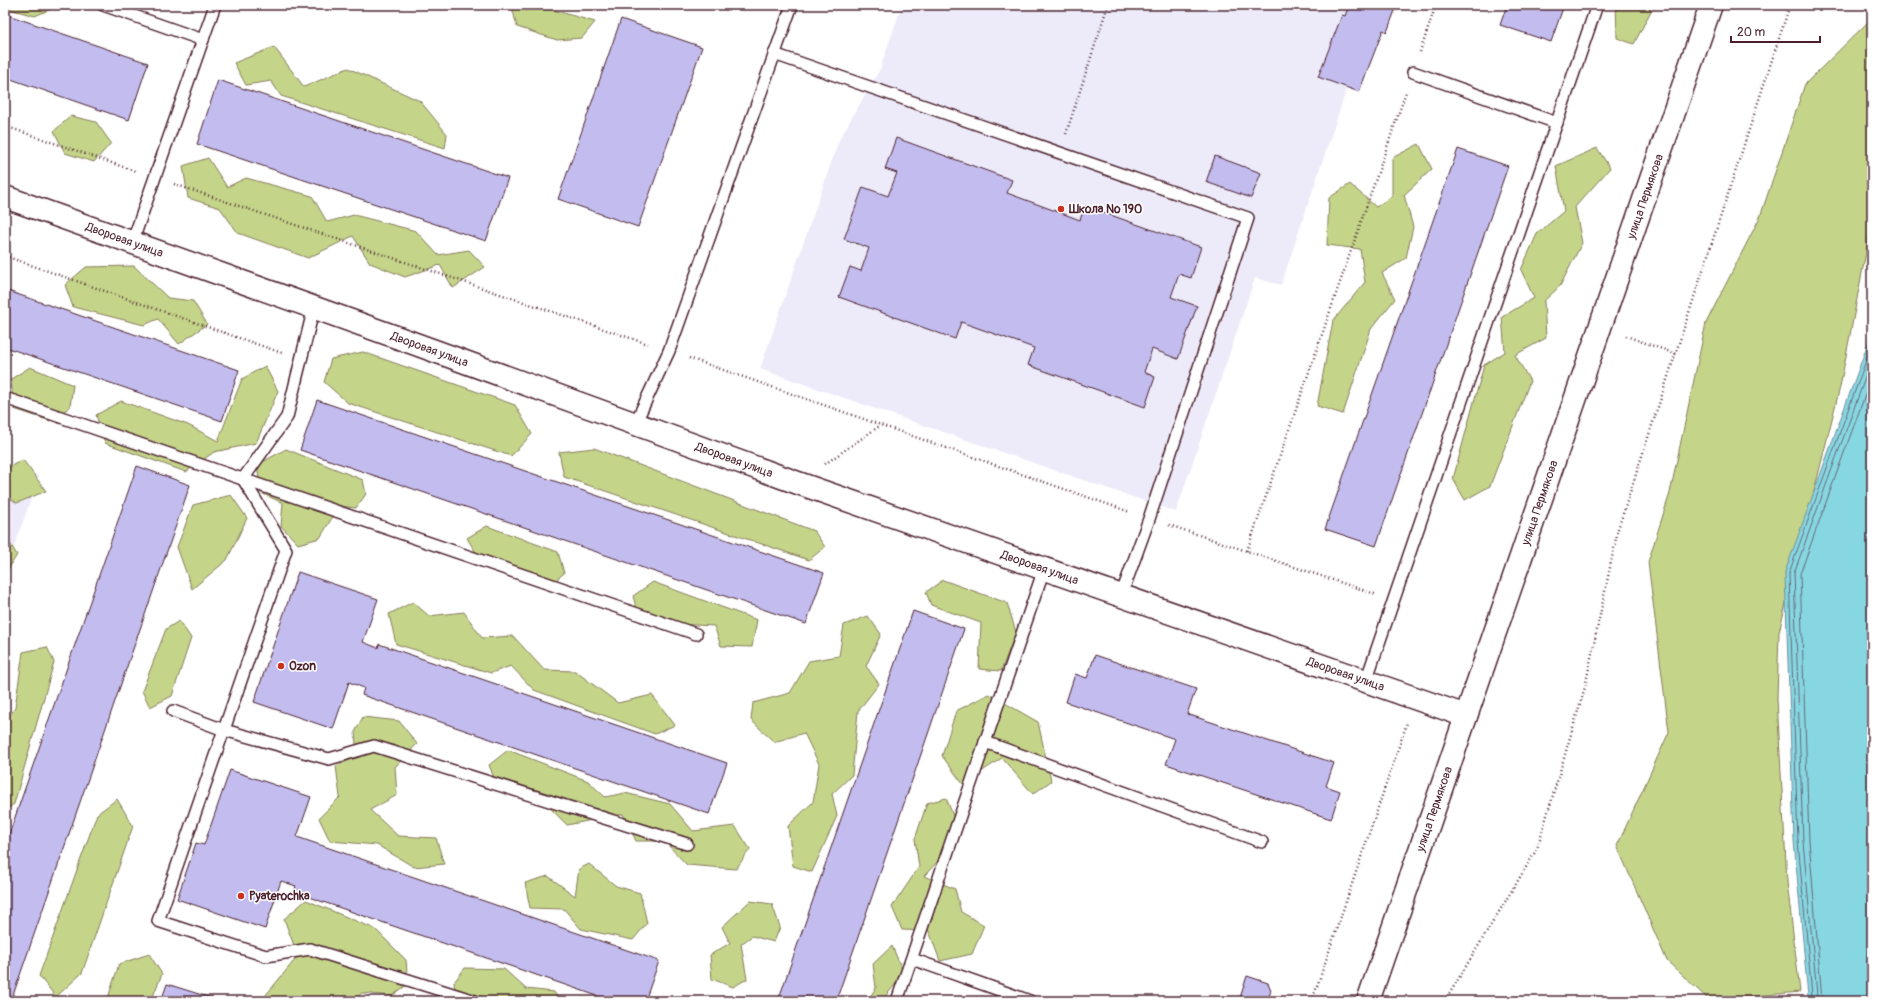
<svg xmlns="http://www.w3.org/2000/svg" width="1877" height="1006" viewBox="0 0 1877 1006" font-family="Pangolin,sans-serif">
<rect width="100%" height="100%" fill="#fff"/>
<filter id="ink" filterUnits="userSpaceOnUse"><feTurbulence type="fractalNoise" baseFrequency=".025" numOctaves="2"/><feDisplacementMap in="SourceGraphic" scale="8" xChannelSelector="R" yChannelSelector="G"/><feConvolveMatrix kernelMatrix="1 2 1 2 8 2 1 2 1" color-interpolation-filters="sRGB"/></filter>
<g filter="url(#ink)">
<!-- built -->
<g fill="#edebfa">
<polygon points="902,5 1397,5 1387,32 1382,30 1359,92 1347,88 1281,285 1255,278 1176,512 760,369 839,140 880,69"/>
<polygon points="5,465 39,476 5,573"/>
</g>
<!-- green -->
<g fill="#c4d58a" stroke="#877a5a">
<polygon points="5,5 51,5 53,8 35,16 5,8"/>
<polygon points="516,5 536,5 595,22 582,38 557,40 517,27 512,7"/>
<polygon points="1616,5 1654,5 1634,44 1617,38"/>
<polygon points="1872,18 1872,213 1866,252 1840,387 1779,632 1777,699 1787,882 1800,992 1709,1000 1667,961 1617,846 1669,732 1648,562 1670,493 1706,323 1760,217 1805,84"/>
<polygon points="274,47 304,87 348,68 420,101 447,134 445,148 281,96 271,81 246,85 234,63"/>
<polygon points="71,116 96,122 111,143 94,162 65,153 54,131"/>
<polygon points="1419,144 1432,169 1404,195 1413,227 1406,258 1382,273 1395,299 1371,329 1343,414 1317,406 1333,321 1365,282 1360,249 1327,245 1329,198 1350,184 1376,207 1392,196 1392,158"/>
<polygon points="1597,148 1610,168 1575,207 1582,243 1560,286 1544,301 1546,338 1515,355 1530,381 1490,486 1465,500 1453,479 1484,365 1505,352 1502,317 1534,298 1521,270 1537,234 1564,211 1556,166"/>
<polygon points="208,158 227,187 246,178 312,196 327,222 354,215 416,231 438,255 469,250 485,267 453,288 440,265 405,277 370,263 353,236 308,258 238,233 220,208 188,198 183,166"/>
<polygon points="134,266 168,298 193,301 207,324 179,344 158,319 144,325 73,307 65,285 86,267"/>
<polygon points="363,352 515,405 532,434 511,456 348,403 324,382 331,359"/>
<polygon points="265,366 278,391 256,443 214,452 186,472 105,443 96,415 121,401 188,425 218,441 242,379"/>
<polygon points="30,367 73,385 70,407 50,421 14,409 11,379"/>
<polygon points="594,448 814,531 825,547 809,560 564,477 559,452"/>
<polygon points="286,449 363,480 366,494 356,508 339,506 320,538 298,544 281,526 283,503 261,493 257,465"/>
<polygon points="23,460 46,491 17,503 5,495 5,469"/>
<polygon points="231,495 247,518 227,560 192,589 177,547 193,505"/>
<polygon points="487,526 558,552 564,573 547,588 484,566 467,538"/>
<polygon points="5,535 17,555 5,574"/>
<polygon points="943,580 1007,603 1016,632 1001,671 979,669 981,623 931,605 926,592"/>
<polygon points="653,582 757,620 752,647 721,646 714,626 640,622 633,596"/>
<polygon points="413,602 429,616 464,612 482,638 513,636 544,670 575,671 618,703 652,695 675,725 655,734 534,690 511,666 491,673 396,644 389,614"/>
<polygon points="868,616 881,634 866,666 879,684 858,711 852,775 832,794 837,816 812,872 793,866 788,826 813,802 819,764 804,733 774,742 751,720 753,703 790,693 809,661 839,656 844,625"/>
<polygon points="179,621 191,638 172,696 150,707 142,691 166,629"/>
<polygon points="47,647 54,662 14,804 5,811 5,722 15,708 23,652"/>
<polygon points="989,694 1038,722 1051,781 1033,794 1002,758 963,784 942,756 956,711"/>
<polygon points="363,717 399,721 417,744 395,767 397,795 370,810 398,836 436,838 444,864 414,867 377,845 330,841 319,818 340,797 336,766 357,757 355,732"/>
<polygon points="508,750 588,781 605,797 625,793 670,804 693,831 735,826 750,849 736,869 687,865 664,841 636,841 623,814 567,825 531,789 499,791 489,765"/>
<polygon points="946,798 955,820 941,858 924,876 955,889 961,912 984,925 972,954 940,961 929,931 902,930 892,907 919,867 915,839 927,803"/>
<polygon points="117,799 133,826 82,973 56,997 39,976 97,814"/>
<polygon points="589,864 616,886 640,893 647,923 633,940 581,929 564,909 530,908 525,883 548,876 575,896 579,869"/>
<polygon points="306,900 375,929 406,960 408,984 392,996 362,993 353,1001 261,1001 298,956 284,919"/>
<polygon points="750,901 772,904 780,927 774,942 752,936 741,944 747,979 733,987 712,979 710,955 730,943 722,927"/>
<polygon points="892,946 904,974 884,998 884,1001 867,1001 876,988 873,964"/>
<polygon points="149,954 162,974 151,1001 107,1001 119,964"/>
<polygon points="465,968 504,969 526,989 554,992 560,1001 456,1001 454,982"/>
</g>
<!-- water -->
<polygon fill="#87d7e3" stroke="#6f8d99" points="1872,332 1872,1001 1805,1001 1808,997 1794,841 1785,572"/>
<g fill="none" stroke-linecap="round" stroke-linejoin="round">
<!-- shore -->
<g stroke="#626975" stroke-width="1">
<polyline points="1810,1001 1812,996 1798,841 1789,573 1872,344"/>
<polyline points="1816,1001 1817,995 1803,841 1794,573 1872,359"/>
<polyline points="1822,1001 1809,840 1800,574 1872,376"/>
</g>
</g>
<!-- building -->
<g fill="#c3bdef" stroke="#4a1f2b">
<polygon points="1349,5 1397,5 1387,32 1383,30 1359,92 1318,77 1342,15 1345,16"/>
<polygon points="1507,5 1564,5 1551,42 1500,25"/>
<polygon points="5,14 148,63 129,120 5,77"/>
<polygon points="621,19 702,47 638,227 558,199"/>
<polygon points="218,80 508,178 486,241 197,144"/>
<polygon points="896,138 1012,180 1007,193 1080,220 1085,206 1201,247 1191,278 1179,274 1171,297 1197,306 1178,359 1152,349 1144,372 1155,377 1145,407 1028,365 1034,348 961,322 955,339 839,297 850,267 861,271 869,248 844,239 863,187 888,196 897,173 885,169"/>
<polygon points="1458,149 1508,166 1376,546 1325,529"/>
<polygon points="1215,156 1261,173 1251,198 1206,182"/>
<polygon points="5,290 239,370 222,421 5,347"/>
<polygon points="317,400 824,573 806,624 300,450"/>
<polygon points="137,466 190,485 11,1001 5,1001 5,846"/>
<polygon points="298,572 378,599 363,642 378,648 379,644 727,763 709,814 362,695 364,688 349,682 333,729 254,702"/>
<polygon points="913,611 964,629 928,734 836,1001 778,1001"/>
<polygon points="1095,655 1196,689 1187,714 1334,763 1326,786 1340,791 1331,819 1166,764 1175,739 1066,702 1075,674 1087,678"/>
<polygon points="230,770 311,797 297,837 659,961 645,1001 612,1001 294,892 296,886 281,881 265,929 177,899 196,843 204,845"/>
<polygon points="1247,976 1268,983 1271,990 1268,1001 1239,1001"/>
<polygon points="167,984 218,1000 217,1001 161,1001"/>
</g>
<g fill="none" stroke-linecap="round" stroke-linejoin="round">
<defs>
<g id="service">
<polyline points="103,5 203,40"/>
<polyline points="774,54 1248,218 1149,519 1121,596"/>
<polyline points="1413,72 1557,123"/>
<polyline points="132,243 215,5"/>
<polyline points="314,307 287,417 243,479 286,550 158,921 266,956 310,949 475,1001"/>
<polyline points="5,398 696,634"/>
<polyline points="635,424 669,351 792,5"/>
<polyline points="1366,681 1597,5"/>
<polyline points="173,711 224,730 329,759 374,746 687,844"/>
<polyline points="985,742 1262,842"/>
<polyline points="912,959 1030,1001"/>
<polyline points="897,1001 1044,569"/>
</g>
<g id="minor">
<path id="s1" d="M5,197L399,338L798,483L1466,716"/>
<path id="s2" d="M1368,1001L1711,5"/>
</g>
</defs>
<!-- service casing -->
<use href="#service" stroke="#4a1f2b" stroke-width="14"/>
<!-- minor casing -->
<use href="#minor" stroke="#4a1f2b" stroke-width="25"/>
<!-- path -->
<g stroke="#4a1f2b" stroke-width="2.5" stroke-dasharray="1 3" stroke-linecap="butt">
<polyline points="1420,52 1436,5"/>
<polyline points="5,126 135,171"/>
<polyline points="1066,134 1108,5"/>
<polyline points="174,184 648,344"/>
<polyline points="5,256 282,353"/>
<polyline points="1626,336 1676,354"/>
<polyline points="689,358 1130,512"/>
<polyline points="825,464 881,425"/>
<polyline points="1169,525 1375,594"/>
<polyline points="1247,551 1406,92"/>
<polyline points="1312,1001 1407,723"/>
<polyline points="1445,1001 1537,849 1585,687 1618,529 1790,5"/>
</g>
<!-- service -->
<use href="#service" stroke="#fff" stroke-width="11"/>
<!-- minor -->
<use href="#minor" stroke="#fff" stroke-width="22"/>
</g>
</g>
<!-- markers -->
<g fill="#c8321e" stroke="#fff" stroke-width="1.5">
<circle cx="1061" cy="209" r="4"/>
<circle cx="281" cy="666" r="4"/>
<circle cx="241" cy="896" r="4"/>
</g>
<g text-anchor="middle" stroke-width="3" stroke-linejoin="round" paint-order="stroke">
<!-- street labels -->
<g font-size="12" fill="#4a1f2b" stroke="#fff">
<text dy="4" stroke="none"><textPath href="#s2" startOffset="851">улица Пермякова</textPath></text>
<text dy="4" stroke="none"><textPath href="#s1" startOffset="127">Дворовая улица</textPath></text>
<text dy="4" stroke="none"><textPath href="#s1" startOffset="451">Дворовая улица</textPath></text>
<text dy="4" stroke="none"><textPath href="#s1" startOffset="775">Дворовая улица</textPath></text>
<text dy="4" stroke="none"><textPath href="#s2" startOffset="527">улица Пермякова</textPath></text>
<text dy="4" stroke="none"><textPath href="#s1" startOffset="1099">Дворовая улица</textPath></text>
<text dy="4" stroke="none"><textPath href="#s1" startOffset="1423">Дворовая улица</textPath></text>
<text dy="4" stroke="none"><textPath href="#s2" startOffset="203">улица Пермякова</textPath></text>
</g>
<!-- poi labels -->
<g font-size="12" font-weight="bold" fill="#4a1f2b" stroke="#fff" text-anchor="start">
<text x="1069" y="213">Школа № 190</text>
<text x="289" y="670">Ozon</text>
<text x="249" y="900">Pyaterochka</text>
</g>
</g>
<!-- margin -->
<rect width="1877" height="1006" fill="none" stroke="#fff" stroke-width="20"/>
<rect x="10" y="10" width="1857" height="986" fill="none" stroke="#4a1f2b" stroke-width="1.5" filter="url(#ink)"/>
<!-- scale -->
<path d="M1731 36v6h89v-6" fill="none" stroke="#4a1f2b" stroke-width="2"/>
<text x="1737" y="36" font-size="12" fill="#4a1f2b" stroke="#ffffff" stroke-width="3" paint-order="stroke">20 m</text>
</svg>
